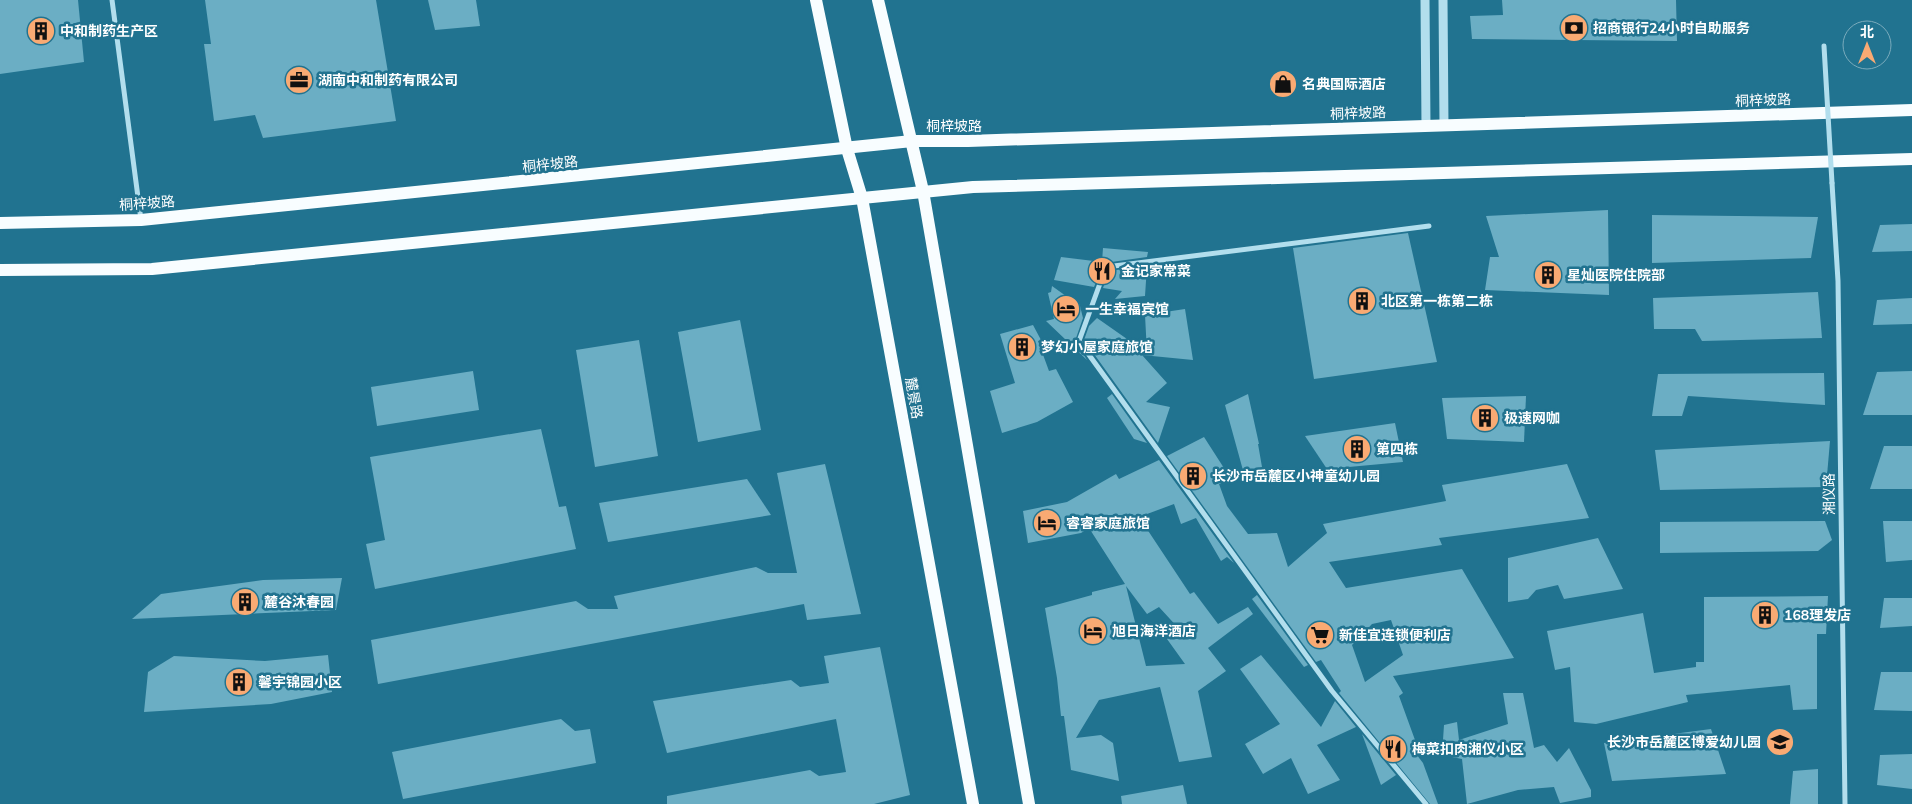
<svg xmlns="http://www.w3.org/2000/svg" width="1912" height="804" viewBox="0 0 1912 804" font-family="'Nunito Sans','Noto Sans SC',sans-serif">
<rect width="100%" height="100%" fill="#217390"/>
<!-- building -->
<g fill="#6baec4" fill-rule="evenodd">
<polygon points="0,0 78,0 84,62 0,74"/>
<polygon points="205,0 376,0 396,121 263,138 255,115 214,121 204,44 211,44"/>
<polygon points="428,0 476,0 480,26 435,30"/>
<polygon points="1502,0 1676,0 1677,41 1472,39 1470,16 1503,15"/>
<polygon points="1608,210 1609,295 1485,290 1490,257 1499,257 1486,216"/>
<polygon points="1652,215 1818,217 1811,258 1652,263"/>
<polygon points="1912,224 1912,251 1872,252 1880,225"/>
<polygon points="1408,233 1437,362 1314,379 1293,248"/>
<polygon points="1103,248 1148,252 1147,257 1104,263 1094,287 1054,280 1061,257 1102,262"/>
<polygon points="1147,266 1145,296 1115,299 1122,291 1103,288 1109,271"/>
<polygon points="1052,286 1080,306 1083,318 1075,341 1087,360 1046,321 1054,319 1048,293 1051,292"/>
<polygon points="1818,292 1822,338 1702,341 1695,329 1654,329 1653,298"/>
<polygon points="1912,298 1912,324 1873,325 1877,300"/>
<polygon points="1185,309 1193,360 1142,355 1167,383 1146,402 1170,407 1158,443 1084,340 1089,326 1097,318 1147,353 1145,315"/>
<polygon points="740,320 761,430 698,442 678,332"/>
<polygon points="1033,325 1041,340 1038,341 1049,371 1056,369 1073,402 1037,422 1002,433 990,391 1015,383 1000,334"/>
<polygon points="639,340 658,456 595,467 576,350"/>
<polygon points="473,371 479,410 377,426 371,387"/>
<polygon points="1912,371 1912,415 1863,415 1877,372"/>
<polygon points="1824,373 1825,405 1688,396 1682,416 1652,416 1658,374"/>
<polygon points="1112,394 1147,443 1134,439 1107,398"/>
<polygon points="1248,394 1259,444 1258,444 1262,467 1244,474 1225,405"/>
<polygon points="1526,396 1524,442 1447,439 1442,398"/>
<polygon points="1395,423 1403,462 1327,469 1305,436"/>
<polygon points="541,429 559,507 566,506 576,549 375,589 366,544 385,540 370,457"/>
<path d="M1204,437L1231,479L1219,484L1227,506L1248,534L1277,533L1288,567L1327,533L1323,524L1446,501L1442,485L1567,464L1589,518L1439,538L1442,545L1329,562L1346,588L1462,569L1514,658L1393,676L1403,693L1399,696L1419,751L1413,750L1423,763L1438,804H1430L1339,693L1341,691L1321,660L1316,662L1167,456ZM1391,620L1403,655L1365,682L1352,645L1372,624Z"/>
<polygon points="1830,441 1826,487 1660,490 1655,450"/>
<polygon points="1884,446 1912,446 1912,489 1870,489"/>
<path d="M1159,460L1234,563L1227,557L1221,561L1196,518L1181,524L1174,504L1139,517L1190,594L1194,592L1218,624L1248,607L1253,614L1208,648L1226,671L1198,691L1212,757L1179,762L1160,687L1099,700L1076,738L1101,735L1113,743L1119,781L1071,770L1064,716H1061L1057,678L1045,608L1092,595V592L1125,584L1089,528L1081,533L1028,543L1023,511L1067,502L1116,474L1119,479ZM1126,586L1147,614L1159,607L1181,631L1167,639L1185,664L1146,666Z"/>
<polygon points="825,464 861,614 807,620 804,604 378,684 371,640 576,601 588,609 618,609 614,596 756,567 768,573 797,573 777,473"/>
<polygon points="747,479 771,515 608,542 599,503"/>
<polygon points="1825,521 1832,540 1818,551 1660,553 1660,522"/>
<polygon points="1883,521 1912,521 1912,560 1886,562"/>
<polygon points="1598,538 1623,589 1564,599 1558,585 1536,590 1528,599 1508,602 1508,558"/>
<polygon points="342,578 336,610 132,619 161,594 263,580"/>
<polygon points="1257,595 1308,665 1304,667 1252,599"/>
<polygon points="1828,596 1826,634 1817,634 1817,709 1793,710 1790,685 1686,695 1688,702 1596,724 1574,722 1570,667 1555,670 1547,631 1643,613 1654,673 1696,667 1696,662 1704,662 1704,597"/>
<polygon points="1884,598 1912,598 1912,626 1880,628"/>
<polygon points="880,647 910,795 874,804 667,804 667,796 810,770 819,776 846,772 836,719 667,753 653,701 791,680 800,687 829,683 824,656"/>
<polygon points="328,655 332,692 271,704 144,712 148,672 174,656 265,661"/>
<polygon points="1261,655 1321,727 1335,701 1356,727 1317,745 1340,780 1308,794 1291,758 1263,774 1245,744 1280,724 1240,669"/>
<polygon points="1881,672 1912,672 1912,711 1874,710"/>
<polygon points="1503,693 1523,693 1534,748 1544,745 1557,762 1569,748 1591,790 1591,797 1560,803 1554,787 1518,790 1467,804 1462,759 1442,755 1444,725 1457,722 1459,740 1508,724"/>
<polygon points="561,719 575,731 590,729 596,763 403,799 392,752"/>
<polygon points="1711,729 1726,774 1612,781 1604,743"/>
<polygon points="1362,734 1396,775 1381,785"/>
<polygon points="1912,754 1912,789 1877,785 1880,755"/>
<polygon points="1818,769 1818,804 1790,804 1793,771"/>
<polygon points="1183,785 1187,804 1122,804 1121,796"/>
</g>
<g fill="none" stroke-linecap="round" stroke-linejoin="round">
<!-- minor -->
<g stroke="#b2deed" stroke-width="5">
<polyline points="112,0 141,220"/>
<polyline points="1832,183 1838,281 1845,804"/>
<polyline points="1426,804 1332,691 1079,341 1106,267 1429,226"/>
</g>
<!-- tertiary -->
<g stroke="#b2deed" stroke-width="9">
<polyline points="1425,0 1426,126"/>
<polyline points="1443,0 1444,125"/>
</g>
<!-- primary -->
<g stroke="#f8fdff" stroke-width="12">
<polyline points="816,0 847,149 862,198 973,804"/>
<polyline points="878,0 923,191 1029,804"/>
<polyline points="0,223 141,220 912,141 968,141 1912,110"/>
<polyline points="0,270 152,269 973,187 1912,159"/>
</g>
<!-- minor-bridge -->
<polyline stroke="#b2deed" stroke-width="5" points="1824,46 1832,183"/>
</g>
<!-- icons -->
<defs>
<symbol id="bank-disc" viewBox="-11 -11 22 22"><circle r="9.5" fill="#f9aa73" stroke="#217390"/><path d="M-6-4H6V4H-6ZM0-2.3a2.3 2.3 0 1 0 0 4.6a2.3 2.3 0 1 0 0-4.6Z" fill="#111"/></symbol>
<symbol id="building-disc" viewBox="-11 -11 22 22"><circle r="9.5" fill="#f9aa73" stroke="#217390"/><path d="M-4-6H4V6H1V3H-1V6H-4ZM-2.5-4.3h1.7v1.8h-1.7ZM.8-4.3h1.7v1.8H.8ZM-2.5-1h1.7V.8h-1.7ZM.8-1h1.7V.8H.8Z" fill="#111"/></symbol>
<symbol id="office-disc" viewBox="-11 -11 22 22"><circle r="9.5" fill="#f9aa73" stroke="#217390"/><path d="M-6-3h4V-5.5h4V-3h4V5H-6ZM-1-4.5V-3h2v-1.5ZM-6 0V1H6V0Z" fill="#111"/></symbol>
<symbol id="shop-disc" viewBox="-11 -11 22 22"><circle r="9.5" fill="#f9aa73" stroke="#217390"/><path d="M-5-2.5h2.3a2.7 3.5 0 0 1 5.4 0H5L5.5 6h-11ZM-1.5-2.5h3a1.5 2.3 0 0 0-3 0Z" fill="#111"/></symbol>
<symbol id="restaurant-disc" viewBox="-11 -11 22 22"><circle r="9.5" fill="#f9aa73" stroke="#217390"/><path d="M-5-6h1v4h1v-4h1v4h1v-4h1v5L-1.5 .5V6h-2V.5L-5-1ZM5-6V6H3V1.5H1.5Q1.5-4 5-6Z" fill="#111"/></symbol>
<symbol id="hotel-disc" viewBox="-11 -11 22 22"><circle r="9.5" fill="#f9aa73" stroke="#217390"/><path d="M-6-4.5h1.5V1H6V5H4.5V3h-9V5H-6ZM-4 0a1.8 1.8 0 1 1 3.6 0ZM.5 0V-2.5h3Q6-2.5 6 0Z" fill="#111"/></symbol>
<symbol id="supermarket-disc" viewBox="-11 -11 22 22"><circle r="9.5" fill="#f9aa73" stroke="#217390"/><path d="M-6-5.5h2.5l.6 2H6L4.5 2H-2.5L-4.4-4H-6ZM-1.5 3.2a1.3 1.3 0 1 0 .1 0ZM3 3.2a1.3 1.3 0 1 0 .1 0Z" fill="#111"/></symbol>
<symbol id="school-disc" viewBox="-11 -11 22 22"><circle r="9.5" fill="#f9aa73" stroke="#217390"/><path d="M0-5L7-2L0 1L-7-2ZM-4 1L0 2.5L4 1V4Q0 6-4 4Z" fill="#111"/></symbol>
</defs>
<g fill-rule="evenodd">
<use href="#bank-disc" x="1558" y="12" width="32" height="32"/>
<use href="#building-disc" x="25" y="15" width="32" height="32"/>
<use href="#office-disc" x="283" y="64" width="32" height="32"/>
<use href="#shop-disc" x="1267" y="68" width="32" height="32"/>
<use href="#restaurant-disc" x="1086" y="255" width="32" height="32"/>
<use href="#building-disc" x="1532" y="259" width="32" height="32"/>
<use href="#building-disc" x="1346" y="285" width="32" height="32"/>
<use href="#hotel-disc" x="1050" y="293" width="32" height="32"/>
<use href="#building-disc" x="1006" y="331" width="32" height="32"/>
<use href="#building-disc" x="1469" y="402" width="32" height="32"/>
<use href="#building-disc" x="1341" y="433" width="32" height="32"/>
<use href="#building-disc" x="1177" y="460" width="32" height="32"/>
<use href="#hotel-disc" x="1031" y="507" width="32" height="32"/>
<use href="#building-disc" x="229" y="586" width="32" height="32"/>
<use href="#building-disc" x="1749" y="599" width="32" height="32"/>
<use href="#hotel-disc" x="1077" y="615" width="32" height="32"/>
<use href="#supermarket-disc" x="1304" y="619" width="32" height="32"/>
<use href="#building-disc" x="223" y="666" width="32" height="32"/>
<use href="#school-disc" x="1764" y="726" width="32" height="32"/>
<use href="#restaurant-disc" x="1377" y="733" width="32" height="32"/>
</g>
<g text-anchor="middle" stroke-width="5" stroke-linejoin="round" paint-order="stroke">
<!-- poi labels -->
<g font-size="14" font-weight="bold" fill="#fff" stroke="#217390" text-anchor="start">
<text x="1593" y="33">招商银行24小时自助服务</text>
<text x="60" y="36">中和制药生产区</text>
<text x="318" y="85">湖南中和制药有限公司</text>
<text x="1302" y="89">名典国际酒店</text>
<text x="1121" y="276">金记家常菜</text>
<text x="1567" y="280">星灿医院住院部</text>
<text x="1381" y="306">北区第一栋第二栋</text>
<text x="1085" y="314">一生幸福宾馆</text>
<text x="1041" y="352">梦幻小屋家庭旅馆</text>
<text x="1504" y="423">极速网咖</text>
<text x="1376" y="454">第四栋</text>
<text x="1212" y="481">长沙市岳麓区小神童幼儿园</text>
<text x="1066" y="528">睿睿家庭旅馆</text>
<text x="264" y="607">麓谷沐春园</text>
<text x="1784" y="620">168理发店</text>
<text x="1112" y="636">旭日海洋酒店</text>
<text x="1339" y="640">新佳宜连锁便利店</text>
<text x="258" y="687">馨宇锦园小区</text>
<text x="1761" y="747" text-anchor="end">长沙市岳麓区博爱幼儿园</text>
<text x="1412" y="754">梅菜扣肉湘仪小区</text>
</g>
<!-- street labels -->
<g font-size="14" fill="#fff" stroke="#217390">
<text transform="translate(1763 100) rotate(-2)" y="5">桐梓坡路</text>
<text transform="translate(1358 113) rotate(-2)" y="5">桐梓坡路</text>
<text x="954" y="131">桐梓坡路</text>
<text transform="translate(550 164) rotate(-6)" y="5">桐梓坡路</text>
<text transform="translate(147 203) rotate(-4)" y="5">桐梓坡路</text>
<text transform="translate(914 398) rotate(80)" y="5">麓景路</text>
<text transform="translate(1829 494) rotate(-91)" y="5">湘仪路</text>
</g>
</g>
<!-- north arrow -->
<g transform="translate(1867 45)"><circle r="24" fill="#217390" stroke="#7aabbc"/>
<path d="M0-4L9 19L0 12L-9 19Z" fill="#f9aa73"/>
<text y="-8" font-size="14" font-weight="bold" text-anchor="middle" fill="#ffffff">北</text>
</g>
</svg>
